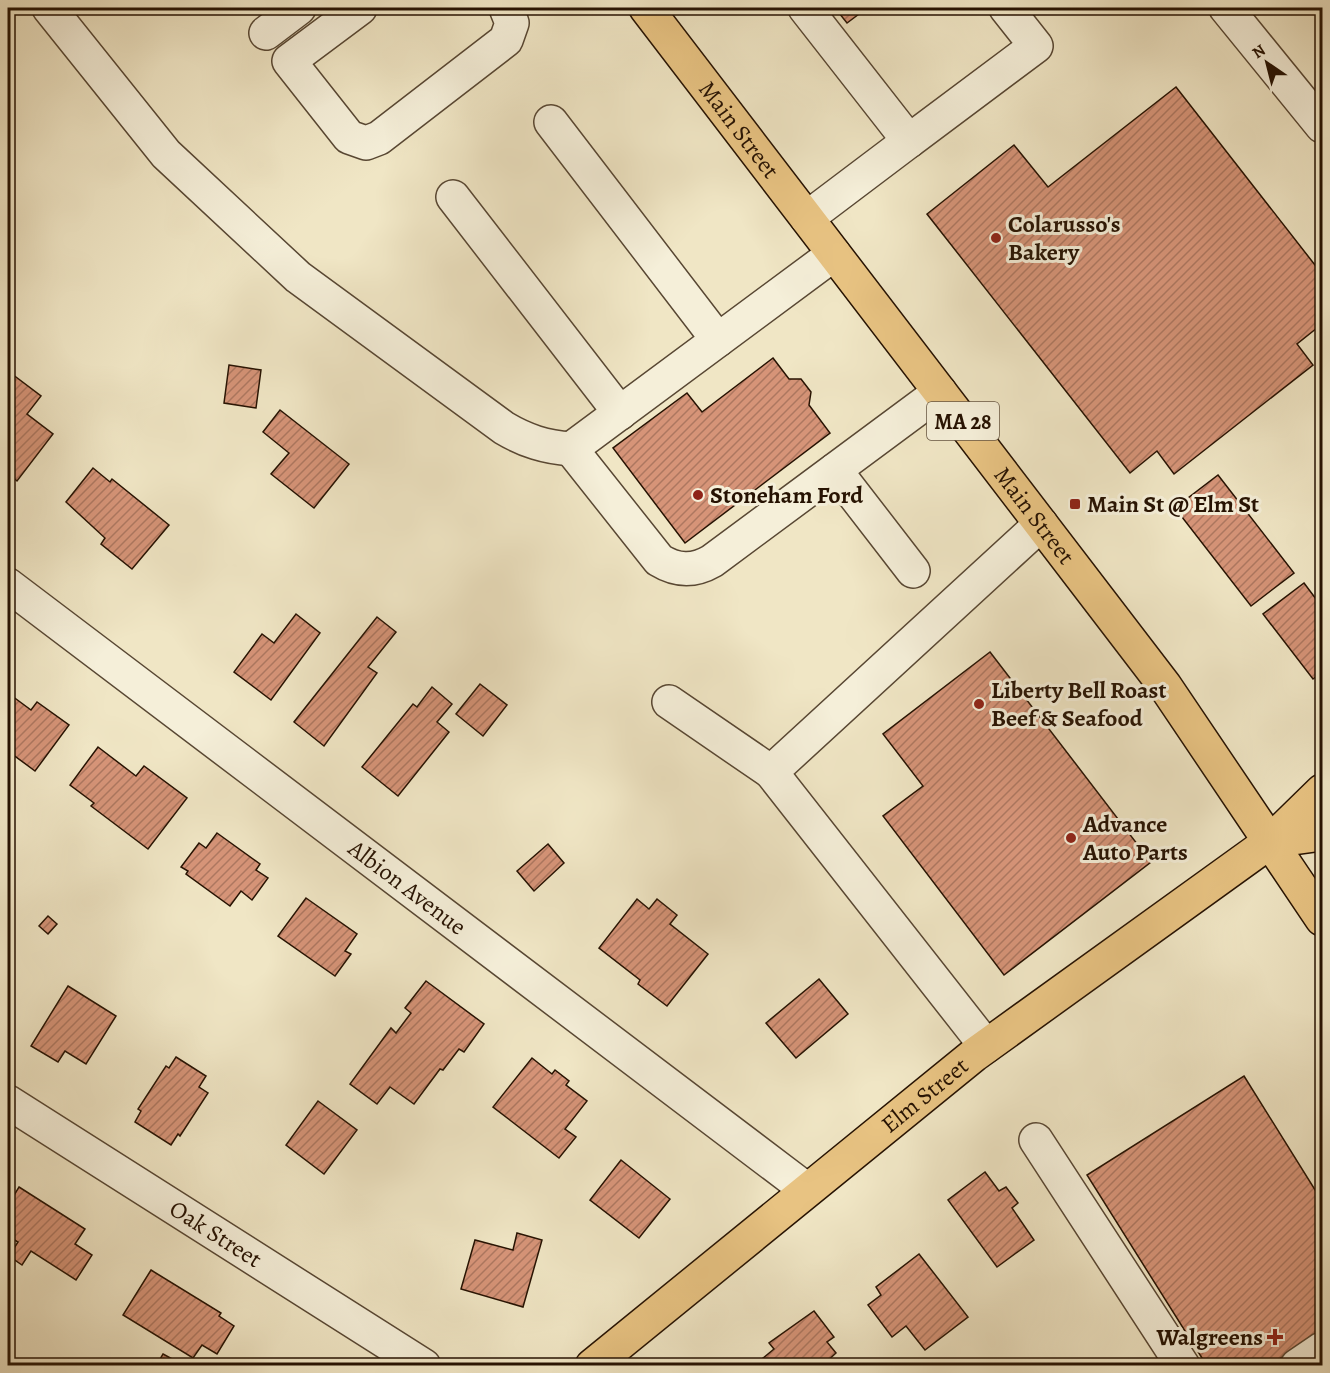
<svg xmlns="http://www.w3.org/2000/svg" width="1330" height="1373" viewBox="0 0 1330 1373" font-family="Alegreya,serif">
<defs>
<pattern id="building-hatch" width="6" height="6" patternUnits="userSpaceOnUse" patternTransform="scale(1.5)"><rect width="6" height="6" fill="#d69478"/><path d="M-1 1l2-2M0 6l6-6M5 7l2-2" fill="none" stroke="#ad7760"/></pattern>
</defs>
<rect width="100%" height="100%" fill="#f0e6c5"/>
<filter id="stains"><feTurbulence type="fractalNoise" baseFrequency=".00333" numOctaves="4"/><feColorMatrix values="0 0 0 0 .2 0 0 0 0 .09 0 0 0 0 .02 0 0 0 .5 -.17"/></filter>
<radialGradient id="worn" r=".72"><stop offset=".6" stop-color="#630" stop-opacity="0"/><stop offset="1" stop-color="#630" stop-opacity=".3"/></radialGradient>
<!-- building -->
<g fill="url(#building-hatch)" stroke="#261202" stroke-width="1.5">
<polygon points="835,8 867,8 847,23"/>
<polygon points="1315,8 1322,8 1322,18"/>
<polygon points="1176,87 1322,274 1322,324 1297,344 1313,365 1174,474 1157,451 1130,473 927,214 1014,145 1048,187"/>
<polygon points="773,358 789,379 801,379 811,392 809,405 830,433 685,543 613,448 687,393 702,412"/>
<polygon points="229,365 261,370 256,408 224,403"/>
<polygon points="12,374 41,396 27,414 53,434 17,481 8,473 8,379"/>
<polygon points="280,410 349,464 314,508 271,474 289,453 263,432"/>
<polygon points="93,468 110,482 112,479 169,525 132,569 101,544 105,538 66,502"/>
<polygon points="1218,475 1294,573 1251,606 1175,508"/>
<polygon points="1304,583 1322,607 1322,672 1313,679 1263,614"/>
<polygon points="296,614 320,633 271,700 234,672 262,634 274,643"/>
<polygon points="377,617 396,632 368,667 377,673 324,746 294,722"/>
<polygon points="990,652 1151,862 1004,975 883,816 923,786 883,734"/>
<polygon points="480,684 507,705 483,736 456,714"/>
<polygon points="432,687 452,704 437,722 449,732 398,796 362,767 413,704 417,707"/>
<polygon points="8,693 31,710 37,702 69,725 35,771 8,751"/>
<polygon points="98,747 136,776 144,766 187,798 148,849 91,806 94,803 70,785"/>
<polygon points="217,833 260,864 256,870 268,878 252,900 241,891 230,906 186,874 188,871 181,867 199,843 206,848"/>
<polygon points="548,844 564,863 534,891 517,871"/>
<polygon points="306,898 357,934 345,951 351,954 335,976 278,936"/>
<polygon points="637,899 649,909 657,899 677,915 670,924 708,954 667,1006 638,984 640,980 599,948"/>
<polygon points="48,916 57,924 48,934 39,926"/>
<polygon points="819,979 848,1014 796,1058 766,1023"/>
<polygon points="426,981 484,1024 464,1052 459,1049 443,1070 440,1069 414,1104 390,1087 377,1104 350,1084 391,1028 396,1033 411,1013 405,1008"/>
<polygon points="68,986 116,1016 86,1064 65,1051 58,1062 31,1046"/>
<polygon points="176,1057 206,1076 199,1087 208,1093 180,1136 178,1134 171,1145 135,1122 141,1111 138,1109 166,1066 169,1068"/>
<polygon points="532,1058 552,1074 555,1070 569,1081 566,1085 587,1101 565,1129 576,1137 559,1158 493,1107"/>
<polygon points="1244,1076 1322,1201 1322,1332 1269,1366 1207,1366 1087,1175"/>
<polygon points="318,1101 357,1130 324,1174 286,1145"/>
<polygon points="621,1160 670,1199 639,1238 590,1200"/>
<polygon points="985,1172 999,1191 1006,1187 1018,1203 1012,1208 1034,1240 997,1267 948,1200"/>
<polygon points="19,1187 85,1229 75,1244 92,1255 76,1280 31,1251 22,1265 9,1256 18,1242 8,1236 8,1205"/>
<polygon points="517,1233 542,1240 523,1307 461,1289 475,1240 513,1250"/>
<polygon points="919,1254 968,1317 925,1350 906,1326 892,1337 868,1305 881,1295 876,1287"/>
<polygon points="151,1270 221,1313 219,1316 234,1326 217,1354 202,1345 193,1358 123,1315"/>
<polygon points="814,1311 834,1337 827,1342 836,1353 824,1364 825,1366 757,1366 756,1364 774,1349 769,1343"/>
<polygon points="1296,1348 1307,1366 1269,1366"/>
<polygon points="163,1354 176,1361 173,1366 156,1366"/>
</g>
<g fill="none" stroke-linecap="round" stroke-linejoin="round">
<defs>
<g id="minor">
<path d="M49,8L166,154L298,277L504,428C526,441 545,447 571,449"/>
<polyline points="360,8 289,61 349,137 366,143 379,138 506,40 512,23 506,8"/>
<polyline points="805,8 909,141 1036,46 1006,8"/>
<polyline points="1226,8 1322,126"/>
<polyline points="266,33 299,8"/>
<polyline points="551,122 718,340"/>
<polyline points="453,197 620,413"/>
<polyline points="807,218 909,141"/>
<path d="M834,254L571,449L659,560C677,571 693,572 712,561L940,392"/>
<polyline points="835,470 913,571"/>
<path id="s1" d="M8,585L807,1190"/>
<polyline points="669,702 771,772"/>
<polyline points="986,1046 771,772 1041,524"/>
<path id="s2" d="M8,1102L424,1366"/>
<polyline points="1036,1140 1183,1366"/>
<polyline points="1297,1366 1322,1349"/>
</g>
<g id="major">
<path id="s3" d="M646,8L1165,686L1322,919"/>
<polyline points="1271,841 1322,834"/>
<path id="s4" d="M592,1366L974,1055L1271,841L1322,791"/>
</g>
</defs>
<!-- minor casing -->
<use href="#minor" stroke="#584733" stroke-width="36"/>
<!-- major casing -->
<use href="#major" stroke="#261202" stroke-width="36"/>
<!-- minor -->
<use href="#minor" stroke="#f5efd9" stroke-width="33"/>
<!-- major -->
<use href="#major" stroke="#e8c382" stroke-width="33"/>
</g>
<!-- markers -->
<g fill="#8f2418" stroke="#f5efd9" stroke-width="2">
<circle cx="996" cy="238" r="6"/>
<circle cx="698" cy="495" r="6"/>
<rect x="1069" y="498" width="12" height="12" rx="3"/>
<circle cx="979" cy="704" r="6"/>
<circle cx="1071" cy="838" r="6"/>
<path d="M1272 1328h6v6h6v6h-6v6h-6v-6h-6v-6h6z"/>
</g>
<g text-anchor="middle" stroke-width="6" stroke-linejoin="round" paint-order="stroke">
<!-- shield labels -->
<rect fill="#f5efd9" stroke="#645442" stroke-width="1.5" x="927" y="402" width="72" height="38" rx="4.5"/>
<g font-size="22" font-weight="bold" fill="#261202">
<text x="963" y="429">MA 28</text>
</g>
<!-- street labels -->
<g font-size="24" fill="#261202" stroke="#f5efd9">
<text dy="8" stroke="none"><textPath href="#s3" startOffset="153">Main Street</textPath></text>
<text dy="8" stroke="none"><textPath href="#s3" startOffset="639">Main Street</textPath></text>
<text dy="8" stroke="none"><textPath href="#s1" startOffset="501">Albion Avenue</textPath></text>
<text dy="8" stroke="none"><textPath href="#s4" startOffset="429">Elm Street</textPath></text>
<text dy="8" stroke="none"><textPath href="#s2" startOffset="246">Oak Street</textPath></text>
</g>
<!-- poi labels -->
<g font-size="24" font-weight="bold" fill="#261202" stroke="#f5efd9" text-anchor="start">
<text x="1008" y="232">Colarusso's<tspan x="1008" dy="28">Bakery</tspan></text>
<text x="710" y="503">Stoneham Ford</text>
<text x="1087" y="512">Main St @ Elm St</text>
<text x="991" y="698">Liberty Bell Roast<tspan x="991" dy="28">Beef &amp; Seafood</tspan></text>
<text x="1083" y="832">Advance<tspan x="1083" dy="28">Auto Parts</tspan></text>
<text x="1263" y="1345" text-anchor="end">Walgreens</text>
</g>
</g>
<!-- margin -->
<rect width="1330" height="1373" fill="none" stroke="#f0e6c5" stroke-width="30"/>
<rect x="9" y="9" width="1312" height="1355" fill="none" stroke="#261202" stroke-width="3"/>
<rect x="15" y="15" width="1300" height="1343" fill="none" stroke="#261202" stroke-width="1.5"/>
<!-- north arrow -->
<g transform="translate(1267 63) rotate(325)" stroke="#f5efd9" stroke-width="4.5" paint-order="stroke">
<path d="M0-4.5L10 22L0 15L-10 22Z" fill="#261202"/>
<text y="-9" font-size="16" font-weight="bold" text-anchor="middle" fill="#261202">N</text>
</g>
<rect width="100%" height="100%" filter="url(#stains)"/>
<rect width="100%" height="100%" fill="url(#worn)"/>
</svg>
